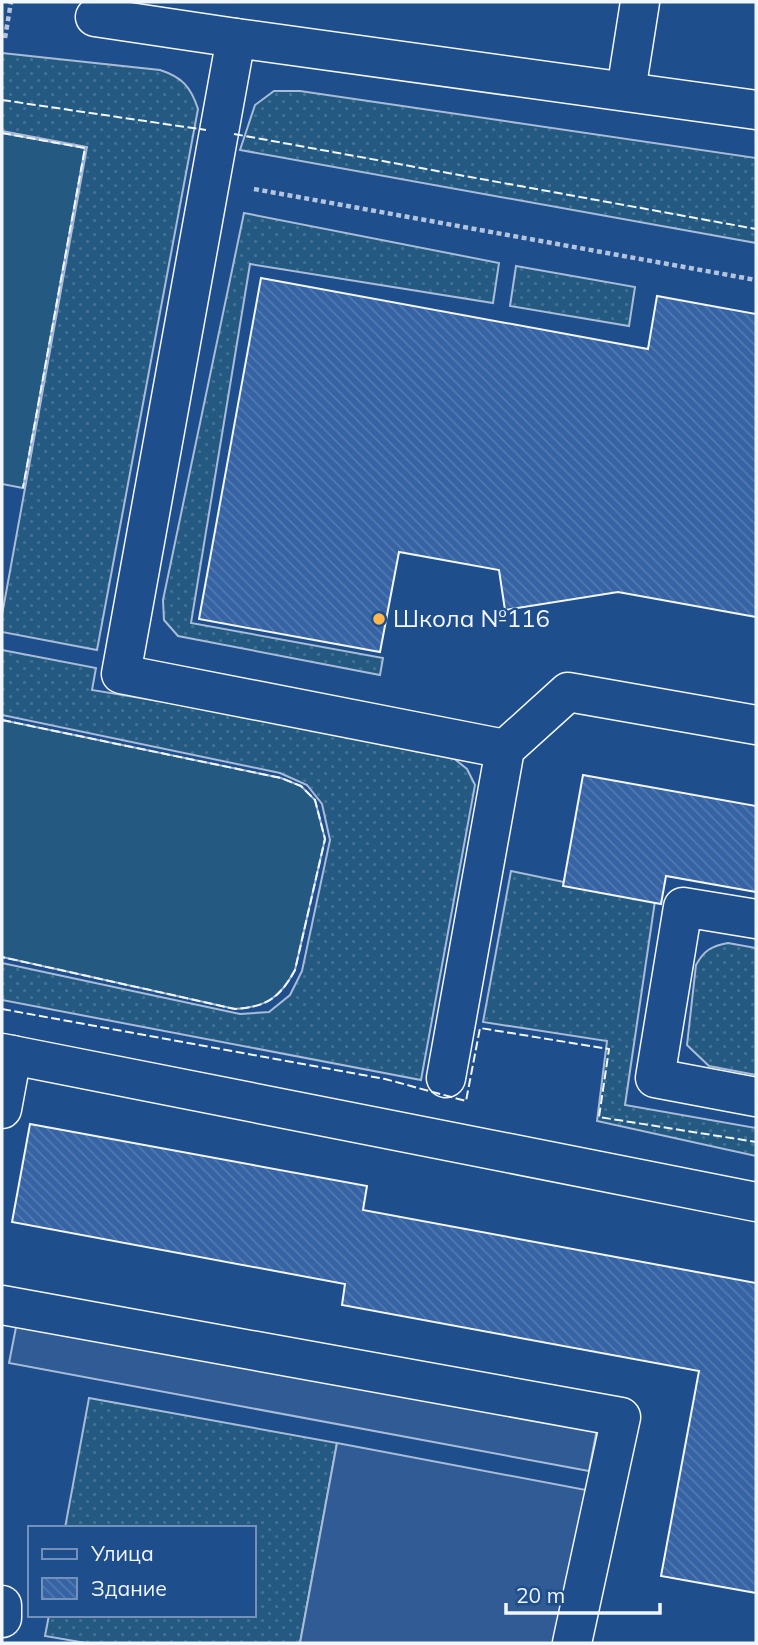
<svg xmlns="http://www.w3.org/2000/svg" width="758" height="1645" viewBox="0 0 758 1645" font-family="Mulish,sans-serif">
<defs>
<pattern id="grass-dots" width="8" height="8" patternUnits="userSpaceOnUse" patternTransform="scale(1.75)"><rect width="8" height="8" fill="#245a82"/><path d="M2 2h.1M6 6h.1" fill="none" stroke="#447295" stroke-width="1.8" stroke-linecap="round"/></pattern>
<pattern id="building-back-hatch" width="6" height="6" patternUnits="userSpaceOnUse" patternTransform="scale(1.75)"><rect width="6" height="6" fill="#3563a3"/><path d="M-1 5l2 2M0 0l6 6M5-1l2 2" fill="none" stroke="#537ab1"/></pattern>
</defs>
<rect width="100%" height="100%" fill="#1f4e8c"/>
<!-- grass -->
<g fill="url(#grass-dots)" stroke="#a8bbd7" stroke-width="2">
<path d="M2,53L160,70C182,77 191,87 198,109L97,650L2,632V615L87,147L2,131Z"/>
<polygon points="274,91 300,91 756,158 756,243 240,150 255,105"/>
<polygon points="244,213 499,263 493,303 250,264 191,623 383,658 380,675 178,636 164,620 163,600"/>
<polygon points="516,266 635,287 629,326 510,306"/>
<polygon points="2,650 96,668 92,690 441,748 467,769 475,785 421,1080 2,1000 2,963 240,1014 269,1012 290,995 302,971 330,840 322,804 307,785 280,773 2,715"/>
<polygon points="511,871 655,901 625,1105 756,1128 756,1156 597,1121 607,1041 483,1022"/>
<path d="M728,943L756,948V1075L709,1066L687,1045L696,965C704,950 712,946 728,943Z"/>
<polygon points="89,1398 337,1443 300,1643 86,1643 45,1636 49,1615 254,1615 254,1528 65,1528"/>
</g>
<!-- garden -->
<g fill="#245a82" stroke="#a8bbd7" stroke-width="2">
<polygon points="2,133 85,148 23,488 2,484"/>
<path d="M2,720L281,778L301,786L315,800L325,839L295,970C280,998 266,1007 235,1009L2,957Z"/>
</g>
<!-- parking -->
<g fill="#305b95" stroke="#a8bbd7" stroke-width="2">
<polygon points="17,1322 597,1429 589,1471 9,1363"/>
<polygon points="337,1443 586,1490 558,1643 300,1643"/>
</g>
<!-- building -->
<g fill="url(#building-back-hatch)" stroke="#f2f6ff" stroke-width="2">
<polygon points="261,278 648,349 657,296 756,314 756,617 618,592 505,610 499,570 399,552 380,652 199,619"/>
<polygon points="583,775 756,806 756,892 666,876 661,904 563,886"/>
<polygon points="30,1124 367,1186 363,1210 756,1283 756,1593 661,1576 699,1371 342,1305 345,1284 12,1222"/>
</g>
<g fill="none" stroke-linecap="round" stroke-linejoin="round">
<defs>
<g id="minor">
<polyline points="95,17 236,38"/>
<polyline points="626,91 640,2"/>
<polyline points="505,749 121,674 236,38 756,110"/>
<polyline points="756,919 683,907 655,1078 756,1097"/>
<polyline points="2,1053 756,1202"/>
<polyline points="446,1078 505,749 568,692 756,725"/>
<polyline points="2,1109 12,1055"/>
<polyline points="2,1305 621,1417 572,1643"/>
<polyline points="2,1605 2,1618"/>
</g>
</defs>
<!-- minor casing -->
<use href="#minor" stroke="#f2f6ff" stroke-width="41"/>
<!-- path -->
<g stroke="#b3c4dc" stroke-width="4.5" stroke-dasharray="5 3.5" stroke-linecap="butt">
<polyline points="5,38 11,2"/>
<polyline points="254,189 756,280"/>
</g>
<!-- minor -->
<use href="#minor" stroke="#1f4e8c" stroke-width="38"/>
<!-- fence -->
<g stroke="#f2f6ff" stroke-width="2" stroke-dasharray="9 3.5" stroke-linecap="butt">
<polyline points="2,100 206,130"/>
<polyline points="2,133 85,148 23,488"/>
<polyline points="234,134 756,229"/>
<path d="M2,720L281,778L301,786L315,800L325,839L295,970C280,998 266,1007 235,1009L2,957"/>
<polyline points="2,1009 385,1079 466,1101 480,1028 609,1049 599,1117 756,1142"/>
</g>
</g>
<!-- markers -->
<circle fill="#ffb74d" stroke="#1f4e8c" stroke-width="2.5" cx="379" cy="619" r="7"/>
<g text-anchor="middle" stroke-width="5" stroke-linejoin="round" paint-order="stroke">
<!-- poi labels -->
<g font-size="24" fill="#f2f6ff" stroke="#1f4e8c" text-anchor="start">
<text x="393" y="627">Школа №116</text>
</g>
</g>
<!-- border -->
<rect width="758" height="1645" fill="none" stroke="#f2f6ff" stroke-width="7"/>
<!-- legend -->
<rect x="28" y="1526" width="228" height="91" fill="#1f4e8c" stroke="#7391ba" stroke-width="2"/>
<rect x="42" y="1549" width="35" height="10" fill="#1f4e8c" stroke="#7391ba" stroke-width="2"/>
<text x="91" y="1561" font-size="21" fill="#f2f6ff">Улица</text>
<rect x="42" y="1578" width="35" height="21" fill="url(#building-back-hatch)" stroke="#7391ba" stroke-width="2"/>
<text x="91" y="1596" font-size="21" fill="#f2f6ff">Здание</text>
<!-- scale -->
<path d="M506 1603v10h154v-10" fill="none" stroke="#f2f6ff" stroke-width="3.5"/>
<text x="516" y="1603" font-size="21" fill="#f2f6ff" stroke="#1f4e8c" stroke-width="5" paint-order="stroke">20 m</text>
</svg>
